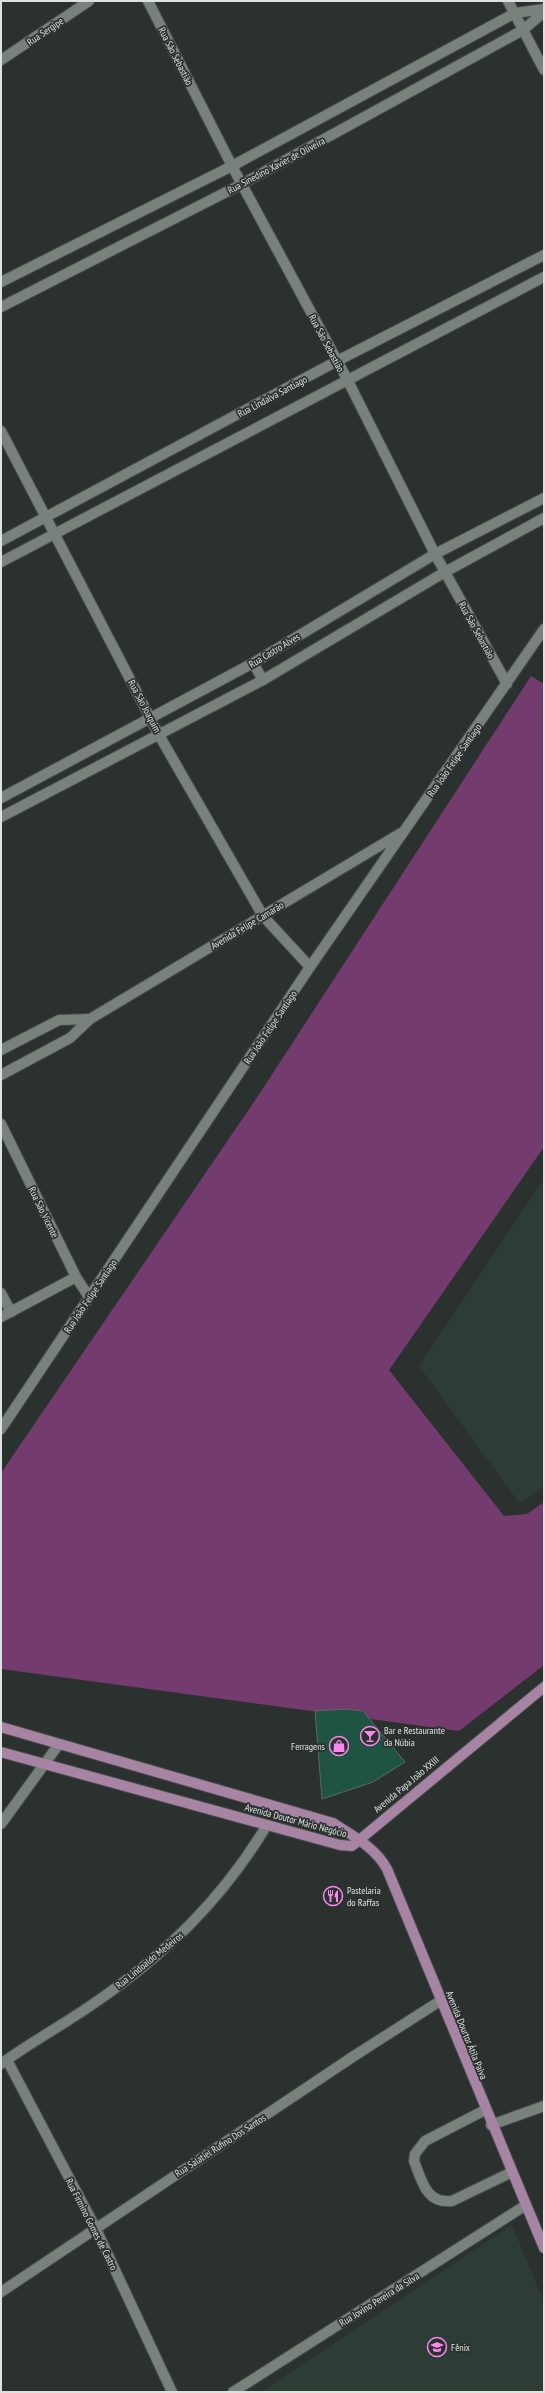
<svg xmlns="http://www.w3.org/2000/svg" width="545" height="2393" viewBox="0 0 545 2393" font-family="'PT Sans Narrow',sans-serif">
<rect width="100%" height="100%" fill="#2b312e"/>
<!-- built -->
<g fill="#2e3c36">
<polygon points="544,1179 544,1486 520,1504 419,1366"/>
<polygon points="512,2225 544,2302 544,2392 261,2392"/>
</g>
<!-- green -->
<polygon fill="#743c6e" points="531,676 544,684 544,1147 389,1370 504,1516 527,1514 544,1502 544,1665 459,1731 1,1669 1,1473 258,1096"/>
<!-- building -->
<polygon fill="#205442" stroke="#606864" points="345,1709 363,1711 405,1762 373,1782 322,1799 315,1711"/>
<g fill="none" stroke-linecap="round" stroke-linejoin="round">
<defs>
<g id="minor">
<polyline points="148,1 232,166 347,379 435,554 507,684"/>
<polyline points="508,1 544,70"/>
<polyline points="1,60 89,1"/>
<polyline points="1,282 232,166 515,13 544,9"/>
<polyline points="1,307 242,184 523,30 544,12"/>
<polyline points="1,431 159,735 263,916 310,967"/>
<polyline points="1,541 337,361 544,255"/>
<polyline points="1,562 544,277"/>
<polyline points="253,663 263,680"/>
<polyline points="1,798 253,663 435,554 544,498"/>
<polyline points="1,817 263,680 445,572 544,518"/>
<polyline points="1,1050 59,1020 90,1019"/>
<polyline points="1,1075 70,1038 90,1019 401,833"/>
<polyline points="1,1124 76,1277 89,1297"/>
<polyline points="1,1293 11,1312"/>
<polyline points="1,1317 76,1277"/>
<polyline points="1,1429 310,967 544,629"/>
<polyline points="1,1824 59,1744"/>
<polyline points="7,2060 95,2227 172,2392"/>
<path d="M1,2064C31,2042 63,2025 93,2004C165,1955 222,1900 267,1825"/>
<path d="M485,2110L425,2141L415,2154L414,2161C422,2181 426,2204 452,2201L512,2172"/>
<polyline points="491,2125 544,2106"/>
<polyline points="1,2292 354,2056 440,2001"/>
<polyline points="233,2392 526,2205"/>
</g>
<g id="major">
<path d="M1,1727L333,1823C353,1836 376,1848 387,1869L544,2248"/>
<polyline points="1,1752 340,1845 352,1846 544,1687"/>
</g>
</defs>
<!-- minor casing -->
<use href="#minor" stroke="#484d4b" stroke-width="12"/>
<!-- major casing -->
<use href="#major" stroke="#484d4b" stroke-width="12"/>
<!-- minor -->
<use href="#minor" stroke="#79817d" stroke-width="10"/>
<!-- major -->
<use href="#major" stroke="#a783a4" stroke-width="10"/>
</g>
<!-- icons -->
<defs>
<symbol id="bar-ring" viewBox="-11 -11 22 22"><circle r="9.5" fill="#2b312e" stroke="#f888eb" stroke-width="1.5"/><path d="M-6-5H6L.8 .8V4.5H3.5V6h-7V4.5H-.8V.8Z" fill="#f888eb"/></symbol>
<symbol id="shop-ring" viewBox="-11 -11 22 22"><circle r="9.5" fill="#2b312e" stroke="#f888eb" stroke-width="1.5"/><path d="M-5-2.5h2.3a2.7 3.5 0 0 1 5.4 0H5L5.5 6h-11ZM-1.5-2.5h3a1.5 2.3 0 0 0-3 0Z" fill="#f888eb"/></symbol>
<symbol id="restaurant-ring" viewBox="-11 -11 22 22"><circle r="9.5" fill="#2b312e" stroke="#f888eb" stroke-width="1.5"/><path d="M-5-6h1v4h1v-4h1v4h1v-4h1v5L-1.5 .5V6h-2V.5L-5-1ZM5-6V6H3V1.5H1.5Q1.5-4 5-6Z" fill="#f888eb"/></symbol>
<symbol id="school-ring" viewBox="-11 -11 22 22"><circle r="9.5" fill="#2b312e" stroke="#f888eb" stroke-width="1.5"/><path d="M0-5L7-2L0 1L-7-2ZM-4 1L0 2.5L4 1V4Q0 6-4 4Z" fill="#f888eb"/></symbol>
</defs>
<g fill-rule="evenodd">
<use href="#bar-ring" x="359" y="1725" width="22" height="22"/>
<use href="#shop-ring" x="328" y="1735" width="22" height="22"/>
<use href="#restaurant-ring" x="322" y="1885" width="22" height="22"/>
<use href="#school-ring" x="426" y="2336" width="22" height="22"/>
</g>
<g text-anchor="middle" stroke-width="3.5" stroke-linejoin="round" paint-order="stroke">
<!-- street labels -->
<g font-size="10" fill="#dde2e0" stroke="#2b312e">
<text transform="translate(45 31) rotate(-34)" y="4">Rua Sergipe</text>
<text transform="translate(176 56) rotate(63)" y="4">Rua São Sebastião</text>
<text transform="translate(276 165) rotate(-28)" y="4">Rua Sinedino Xavier de Oliveira</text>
<text transform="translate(327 343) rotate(62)" y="4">Rua São Sebastião</text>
<text transform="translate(272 396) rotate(-28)" y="4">Rua Lindalva Santiago</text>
<text transform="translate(477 630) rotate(61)" y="4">Rua São Sebastião</text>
<text transform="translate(274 650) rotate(-31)" y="4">Rua Castro Alves</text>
<text transform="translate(145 706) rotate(62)" y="4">Rua São Joaquim</text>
<text transform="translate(454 760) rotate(-55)" y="4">Rua João Felipe Santiago</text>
<text transform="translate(247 925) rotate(-31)" y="4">Avenida Felipe Camarão</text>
<text transform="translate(270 1027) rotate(-56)" y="4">Rua João Felipe Santiago</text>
<text transform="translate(44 1212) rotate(64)" y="4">Rua São Vicente</text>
<text transform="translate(90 1296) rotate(-56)" y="4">Rua João Felipe Santiago</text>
<text transform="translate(406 1784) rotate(-40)" y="4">Avenida Papa João XXIII</text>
<text transform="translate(296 1820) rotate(15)" y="4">Avenida Doutor Mário Negócio</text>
<text transform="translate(149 1960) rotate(-39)" y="4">Rua Lindoaldo Medeiros</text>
<text transform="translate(467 2035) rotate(68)" y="4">Avenida Dourtor Átila Paiva</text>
<text transform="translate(220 2145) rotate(-33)" y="4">Rua Salatiel Rufino Dos Santos</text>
<text transform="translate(92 2224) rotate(63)" y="4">Rua Firmino Gomes de Castro</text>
<text transform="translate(379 2299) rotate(-32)" y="4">Rua Jovino Pereira da Silva</text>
</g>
<!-- poi labels -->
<g font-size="10" fill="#dde2e0" stroke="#2b312e" text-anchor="start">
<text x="384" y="1734">Bar e Restaurante<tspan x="384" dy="12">da Núbia</tspan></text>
<text x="325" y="1750" text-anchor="end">Ferragens</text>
<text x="347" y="1894">Pastelaria<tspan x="347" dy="12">do Raffas</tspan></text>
<text x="451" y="2351">Fênix</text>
</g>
</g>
<!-- border -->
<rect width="545" height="2393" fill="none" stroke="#dde2e0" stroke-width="4"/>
</svg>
